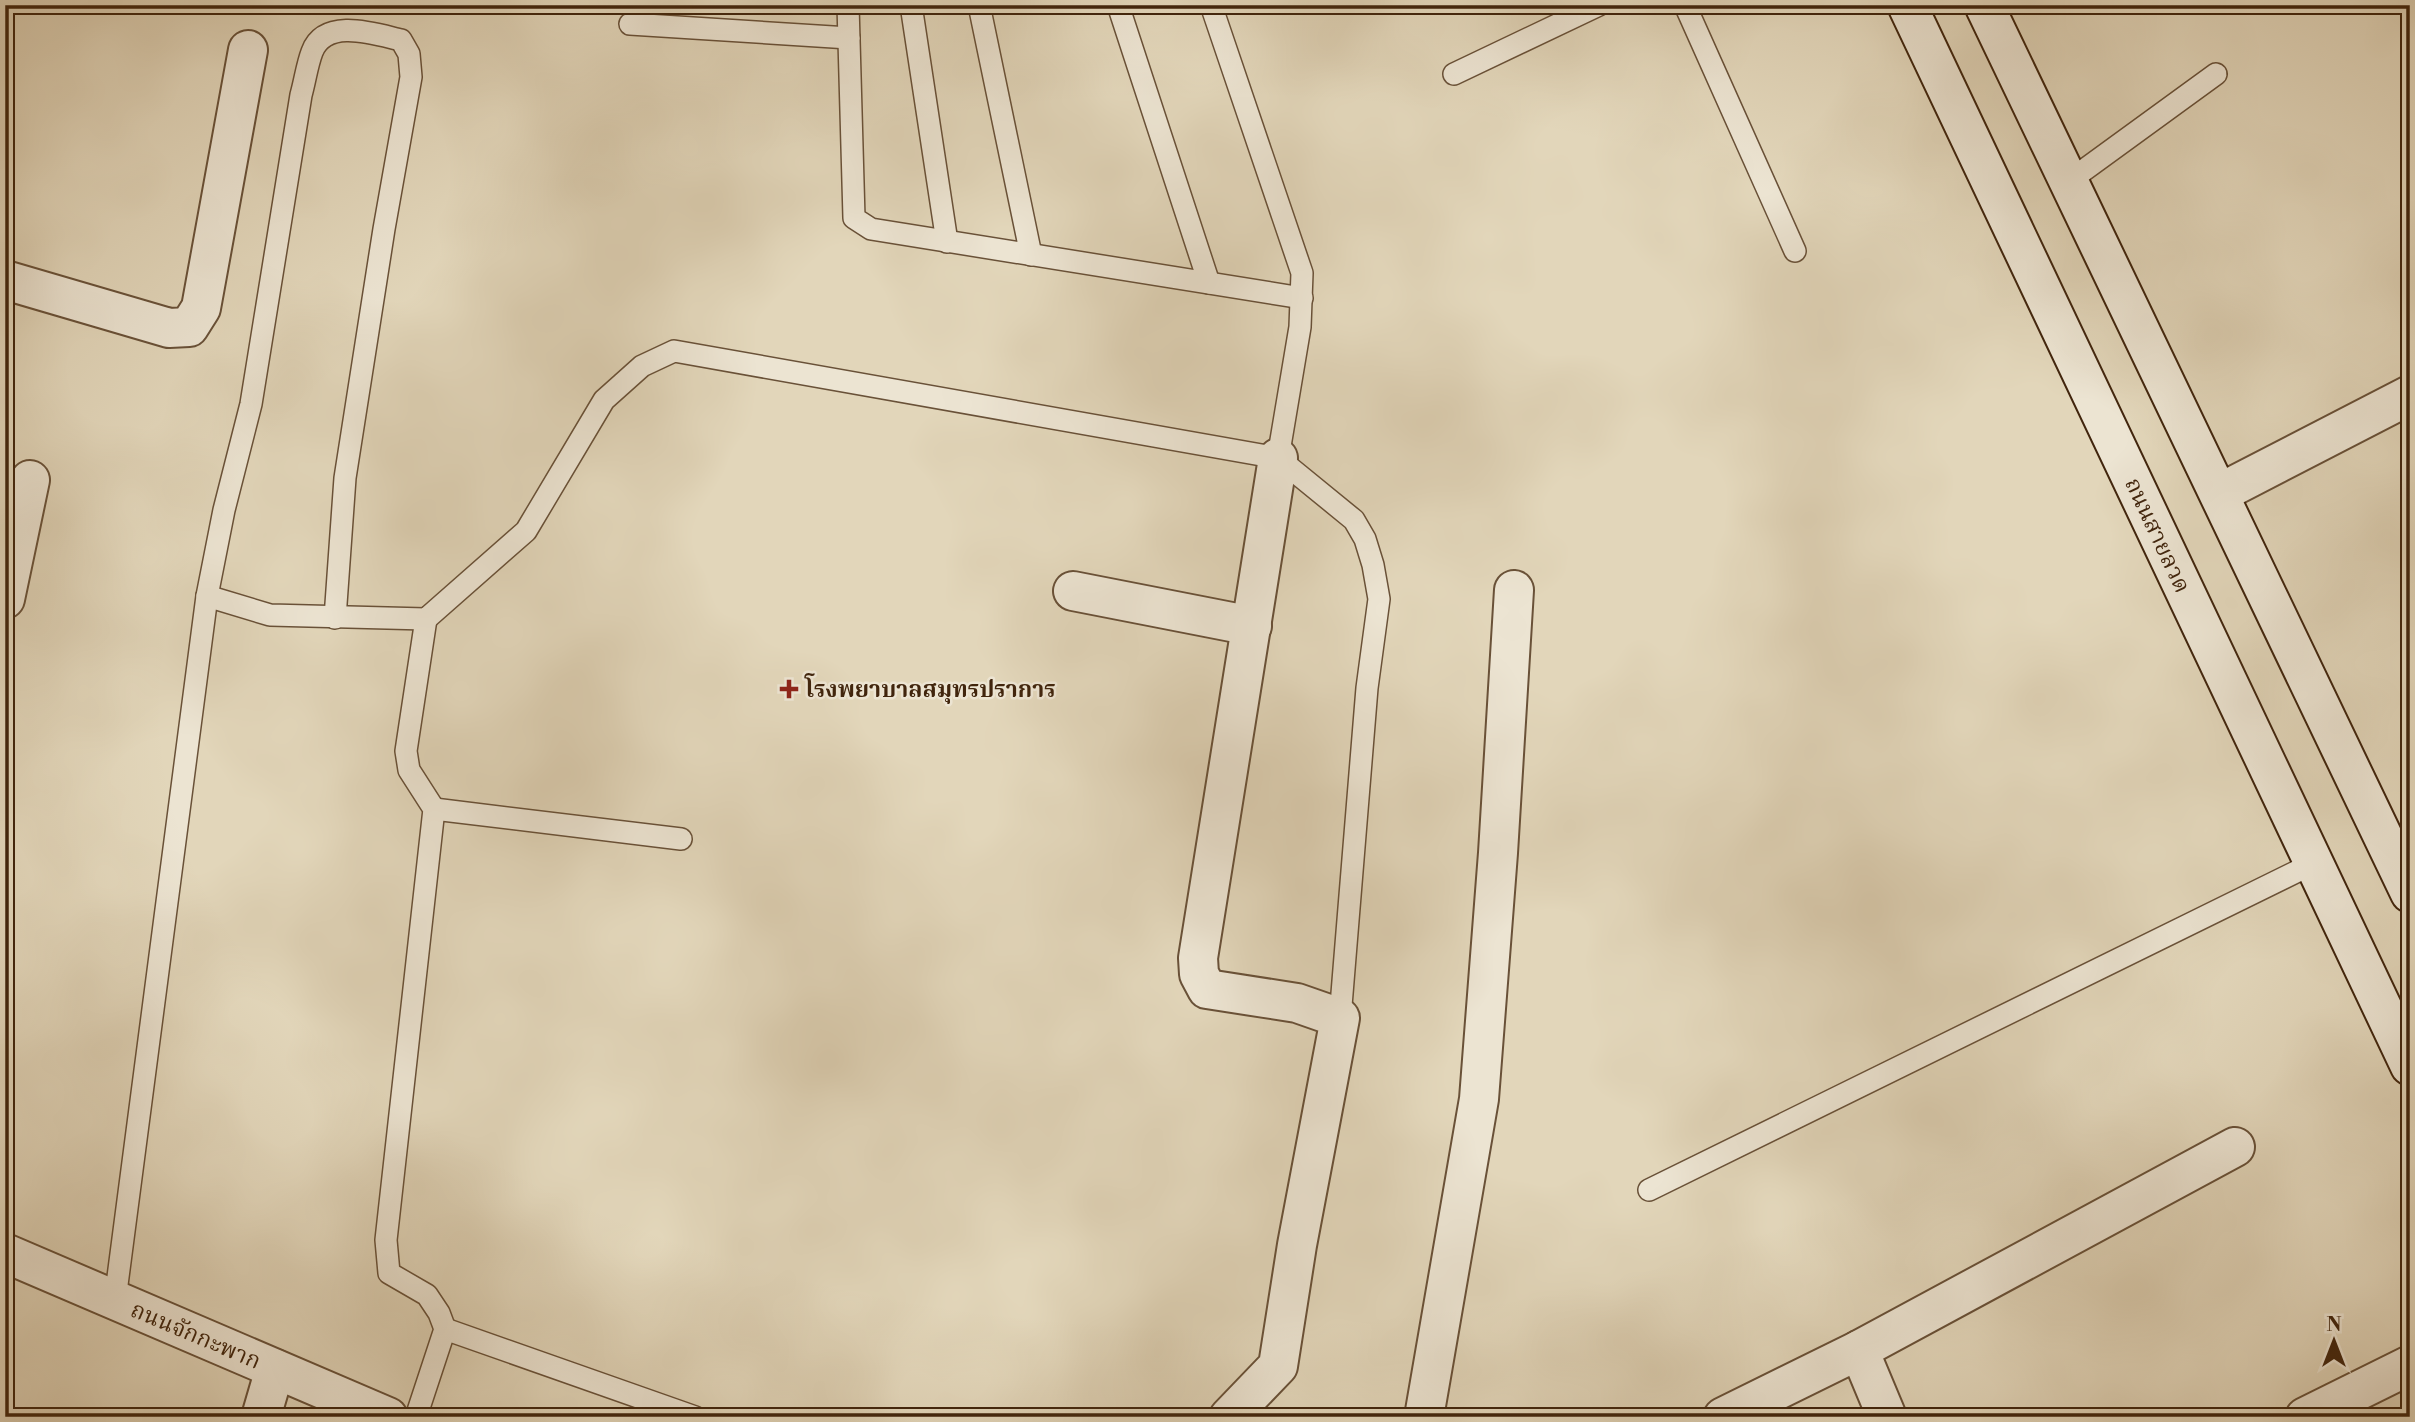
<svg xmlns="http://www.w3.org/2000/svg" width="2415" height="1422" viewBox="0 0 2415 1422" font-family="'Libre Bodoni','Noto Serif Thai',serif">
<rect width="100%" height="100%" fill="#e2d6ba"/>
<filter id="stains"><feTurbulence type="fractalNoise" baseFrequency=".00286" numOctaves="4"/><feColorMatrix values="0 0 0 0 .2 0 0 0 0 .09 0 0 0 0 .02 0 0 0 .5 -.17"/></filter>
<radialGradient id="worn" r=".72"><stop offset=".6" stop-color="#630" stop-opacity="0"/><stop offset="1" stop-color="#630" stop-opacity=".3"/></radialGradient>
<g fill="none" stroke-linecap="round" stroke-linejoin="round">
<defs>
<g id="service">
<polyline points="848,5 854,218 871,229 1302,298"/>
<polyline points="911,5 947,242"/>
<polyline points="979,5 1031,255"/>
<polyline points="1118,5 1209,283"/>
<polyline points="1211,5 1302,273 1300,327 1278,458"/>
<polyline points="1685,5 1795,251"/>
<polyline points="630,24 849,38"/>
<polyline points="1454,74 1599,5"/>
<polyline points="2069,181 2216,74"/>
<polyline points="207,596 270,615 426,619 526,531 604,400 642,366 674,351 1278,458 1354,520 1365,539 1373,565 1379,599 1367,688 1340,1018"/>
<polyline points="434,809 681,839"/>
<polyline points="1649,1190 2314,863"/>
<path d="M115,1300L207,596L224,510L251,404L301,95C305,81 307,65 312,52C325,17 375,34 401,40L409,54L411,77L384,229L345,478L335,618"/>
<polyline points="445,1329 695,1417"/>
<polyline points="416,1417 445,1329 439,1313 427,1295 389,1273 386,1240 434,809 409,770 406,751 426,619"/>
</g>
<g id="minor">
<polyline points="5,280 169,328 189,327 201,308 248,50"/>
<polyline points="2220,493 2410,395"/>
<polyline points="1073,591 1252,626"/>
<polyline points="5,599 30,480"/>
<polyline points="1859,1350 1887,1417"/>
<polyline points="1229,1417 1278,1366 1297,1245 1340,1018 1297,1003 1207,989 1199,974 1198,958 1278,458"/>
<polyline points="1424,1417 1479,1099 1498,853 1514,590"/>
<polyline points="1723,1417 1859,1350 2235,1147"/>
</g>
<g id="tertiary">
<polyline points="5,1253 388,1417"/>
<polyline points="261,1417 275,1369"/>
<polyline points="2305,1417 2410,1365"/>
</g>
<g id="secondary">
<polyline points="1907,5 2410,1066"/>
<polyline points="1984,5 2410,893"/>
</g>
</defs>
<!-- service casing -->
<use href="#service" stroke="#695138" stroke-width="24"/>
<!-- minor casing -->
<use href="#minor" stroke="#695138" stroke-width="42"/>
<!-- tertiary casing -->
<use href="#tertiary" stroke="#695138" stroke-width="42"/>
<!-- secondary casing -->
<use href="#secondary" stroke="#41250d" stroke-width="42"/>
<!-- service -->
<use href="#service" stroke="#ece4d2" stroke-width="21"/>
<!-- minor -->
<use href="#minor" stroke="#ece4d2" stroke-width="38"/>
<!-- tertiary -->
<use href="#tertiary" stroke="#ece4d2" stroke-width="38"/>
<!-- secondary -->
<use href="#secondary" stroke="#ece4d2" stroke-width="38"/>
</g>
<!-- markers -->
<path fill="#8f2418" stroke="#ece4d2" stroke-width="2.5" d="M785.5 678.5h7v7h7v7h-7v7h-7v-7h-7v-7h7z"/>
<g text-anchor="middle" stroke-width="5" stroke-linejoin="round" paint-order="stroke">
<!-- street labels -->
<g font-size="23" fill="#41250d" stroke="#ece4d2">
<text transform="translate(2158 535) rotate(65)" y="8">ถนนสายลวด</text>
<text transform="translate(196 1335) rotate(23)" y="8">ถนนจักกะพาก</text>
</g>
<!-- poi labels -->
<g font-size="23" font-weight="bold" fill="#41250d" stroke="#ece4d2" text-anchor="start">
<text x="805" y="697">โรงพยาบาลสมุทรปราการ</text>
</g>
</g>
<!-- margin -->
<rect width="2415" height="1422" fill="none" stroke="#e2d6ba" stroke-width="28"/>
<rect x="7" y="7" width="2401" height="1408" fill="none" stroke="#41250d" stroke-width="3.5"/>
<rect x="14" y="14" width="2387" height="1394" fill="none" stroke="#41250d" stroke-width="2"/>
<!-- north arrow -->
<g transform="translate(2334 1341)" stroke="#ece4d2" stroke-width="5" paint-order="stroke">
<path d="M0-5L12 26L0 18L-12 26Z" fill="#41250d"/>
<text y="-10" font-size="19" font-weight="bold" text-anchor="middle" fill="#41250d">N</text>
</g>
<rect width="100%" height="100%" filter="url(#stains)"/>
<rect width="100%" height="100%" fill="url(#worn)"/>
</svg>
